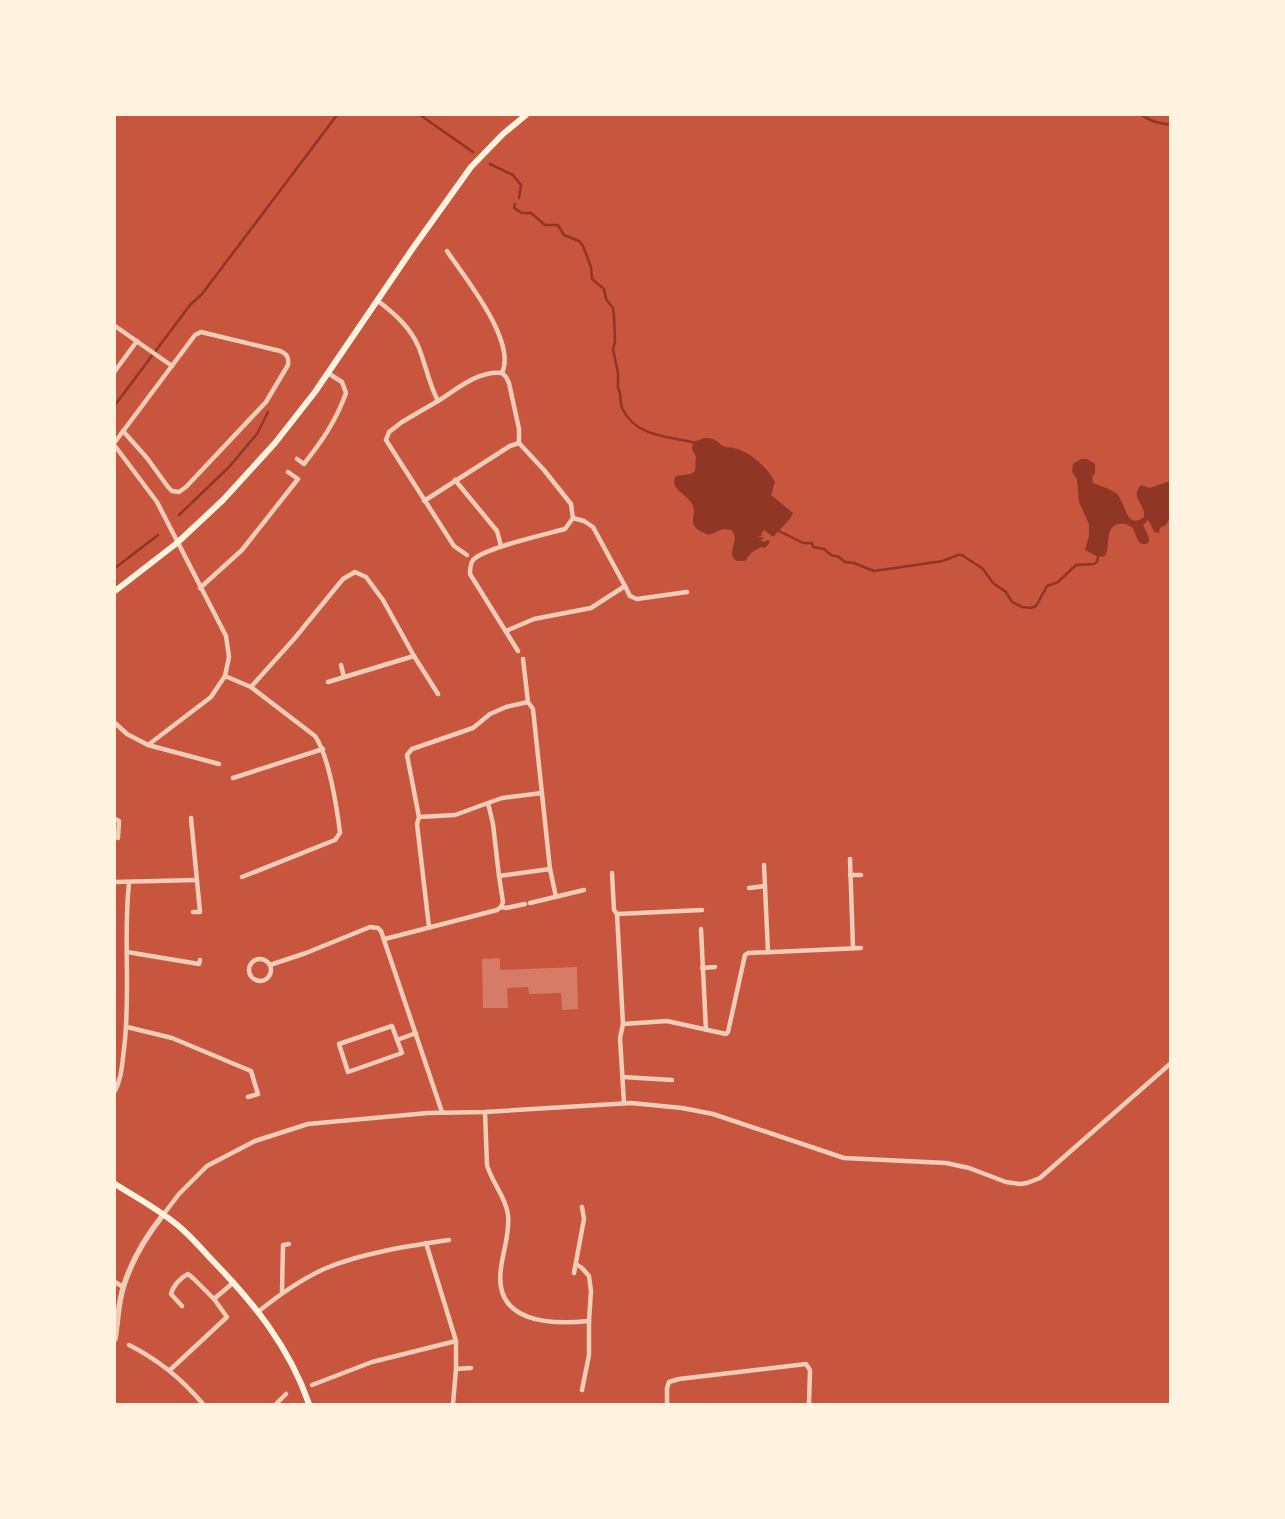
<svg xmlns="http://www.w3.org/2000/svg" width="1285" height="1519" viewBox="0 0 1285 1519" font-family="'Public Sans',sans-serif">
<rect width="100%" height="100%" fill="#c8553d"/>
<!-- water -->
<g fill="#8f3625">
<path d="M705,438C719,438 717,445 726,447C728,448 731,447 734,448C749,451 769,469 775,482L771,495L793,513C790,521 779,530 773,537L764,530L761,534L763,535L758,536L764,538L761,540L763,542L768,540L770,542L765,548L761,547L751,553L745,561H737C727,555 735,546 735,537L732,530L723,529L709,535C682,525 699,517 692,504C687,495 678,493 674,484L675,477C682,473 689,477 695,471L696,457L692,449L693,442Z"/>
<path d="M1081,459H1087L1095,464V473L1092,477L1093,483C1100,486 1110,489 1116,493C1126,501 1125,531 1144,517C1146,504 1129,497 1141,485L1150,488L1170,481V518L1166,525L1160,528L1159,533L1154,532L1150,523L1148,520L1143,525L1149,538V542L1146,544H1142L1138,541L1133,528C1128,524 1124,523 1118,524C1104,528 1111,546 1105,556L1098,557L1085,550L1089,536V524L1079,502L1077,479L1072,472L1073,464Z"/>
</g>
<g fill="none" stroke-linecap="round" stroke-linejoin="round">
<!-- stream -->
<g stroke="#8f3625" stroke-width="2.5">
<polyline points="420,115 473,152"/>
<path d="M1142,115C1148,120 1162,125 1170,124"/>
<polyline points="490,164 513,175 521,185 519,198"/>
<path d="M515,204L514,208L522,213H531L545,225H558L564,235L579,241L583,246L591,267L592,279L604,289L606,299L613,308L614,316L615,342L613,349L618,373V388C622,394 619,403 623,410C638,438 669,436 695,443"/>
<polyline points="115,405 190,305 202,294 337,115"/>
<polyline points="179,515 229,467 257,434 268,412"/>
<polyline points="777,530 803,543 812,543 813,547 824,549 831,555 839,557 845,562 854,563 874,571 943,561 958,555 962,555 983,569 993,583 1006,592 1012,602 1022,607 1031,608 1036,606 1047,586 1058,582 1076,565 1094,564 1097,562 1098,556"/>
<polyline points="115,568 158,535"/>
</g>
</g>
<!-- building -->
<polygon fill="#d67c66" points="500,958 500,970 577,967 578,1009 562,1010 561,993 529,994 528,987 507,988 508,1008 483,1008 482,959"/>
<g fill="none" stroke-linecap="round" stroke-linejoin="round">
<!-- minor -->
<g stroke="#f1ccb7" stroke-width="4.5">
<path d="M378,301C395,314 411,328 419,348C426,366 429,384 438,401C457,389 479,370 502,373C517,341 465,278 447,251"/>
<polyline points="115,326 172,366"/>
<polyline points="115,371 137,341"/>
<polyline points="502,373 506,377 509,383 519,429 519,443 544,470 571,504 573,518 584,521 593,527 625,586"/>
<polyline points="438,401 402,422 389,432 386,440 454,546 467,555"/>
<path d="M115,442L195,335L201,332L280,351C287,354 289,357 288,365L266,402L186,487L179,492L172,491L168,487L147,458L123,431"/>
<polyline points="115,446 157,502 226,636 229,657 225,676 211,697 148,745 127,734 115,723"/>
<path d="M297,459L304,464C322,441 336,421 346,393L342,382L328,373"/>
<polyline points="455,480 497,531 501,546"/>
<polyline points="424,501 510,446 519,443"/>
<polyline points="200,588 242,550 298,479 288,472"/>
<polyline points="506,631 534,619 591,608 625,586 630,596 637,599 687,592"/>
<path d="M518,651L470,574C470,569 470,564 473,560C483,548 547,534 565,529L573,518"/>
<polyline points="523,659 528,702"/>
<polyline points="341,665 344,677"/>
<path d="M225,676L251,687L315,736C329,756 337,808 340,833L335,840L242,877"/>
<polyline points="328,682 414,656"/>
<polyline points="251,687 294,639 343,579 355,572 366,577 383,600 414,656 438,694"/>
<polyline points="148,745 219,764"/>
<polyline points="233,778 323,749"/>
<polyline points="419,817 455,815 488,803"/>
<polyline points="191,818 200,912 193,912"/>
<polyline points="115,819 119,821 118,838"/>
<polyline points="850,859 853,948"/>
<polyline points="764,865 768,952"/>
<polyline points="550,869 556,897"/>
<polyline points="612,873 614,910 617,914 623,1024 620,1038 624,1103"/>
<polyline points="850,875 861,875"/>
<polyline points="499,876 493,824 488,803 502,798 542,793"/>
<polyline points="115,882 196,880"/>
<polyline points="749,888 765,886"/>
<polyline points="530,903 584,890"/>
<polyline points="617,914 702,910"/>
<polyline points="429,927 417,824 419,817 407,755 412,749 473,728 490,714 506,707 528,702 533,709 550,869 499,876 503,902 501,907"/>
<polyline points="701,929 706,1030"/>
<polyline points="385,939 497,910 501,907 506,908 525,904"/>
<polyline points="127,952 199,964 200,960"/>
<circle cx="260" cy="970" r="11"/>
<polyline points="270,965 306,953 370,927 378,928 381,931 442,1112"/>
<polyline points="702,968 715,967"/>
<polyline points="623,1024 667,1021 726,1034 728,1032 745,955 748,953 861,948"/>
<polygon points="392,1026 402,1053 348,1072 339,1044"/>
<polyline points="127,1027 172,1038 251,1071 258,1094 248,1097"/>
<polyline points="397,1040 416,1033"/>
<polyline points="623,1077 672,1080"/>
<path d="M115,1091C122,1077 122,1064 124,1049C131,994 123,938 129,883"/>
<path d="M485,1112L487,1165C492,1183 506,1197 508,1215C510,1233 503,1251 501,1268C493,1323 550,1325 589,1321"/>
<polyline points="163,1215 179,1194 207,1166 255,1141 308,1124 428,1113 485,1112 631,1103 682,1108 713,1114 844,1158 946,1163 969,1168 1006,1182 1020,1184 1027,1183 1040,1178 1170,1064"/>
<polyline points="426,1243 456,1341 456,1369 453,1404"/>
<polyline points="576,1264 582,1268 589,1276 591,1291 589,1321 589,1355 582,1390"/>
<polyline points="574,1273 584,1219 582,1207"/>
<polyline points="115,1282 123,1287"/>
<polyline points="282,1292 283,1245 289,1244"/>
<path d="M182,1306L171,1294C173,1286 180,1278 188,1274L194,1279L214,1299"/>
<path d="M259,1311C279,1295 300,1280 324,1269C361,1253 409,1246 449,1240"/>
<path d="M129,1345C159,1360 182,1379 203,1404"/>
<polyline points="456,1369 471,1368"/>
<polyline points="170,1370 227,1317 214,1299 234,1282"/>
<polyline points="312,1385 372,1362 456,1341"/>
<polyline points="276,1404 286,1394"/>
<polyline points="667,1404 667,1388 669,1382 679,1379 806,1364 810,1370 809,1404"/>
</g>
<!-- tertiary -->
<path stroke="#f1ccb7" stroke-width="5.5" d="M115,1339C118,1322 118,1302 124,1285C132,1260 147,1235 163,1215"/>
<!-- secondary -->
<g stroke="#fff3e0" stroke-width="6">
<polyline points="115,591 177,543 223,500 275,443 315,392 413,248 471,167 503,134 526,115"/>
<path d="M115,1184C137,1198 162,1211 182,1229C192,1238 202,1249 211,1259C253,1302 289,1346 309,1404"/>
</g>
</g>
<!-- border -->
<rect width="1285" height="1519" fill="none" stroke="#fff3e0" stroke-width="232"/>
</svg>
